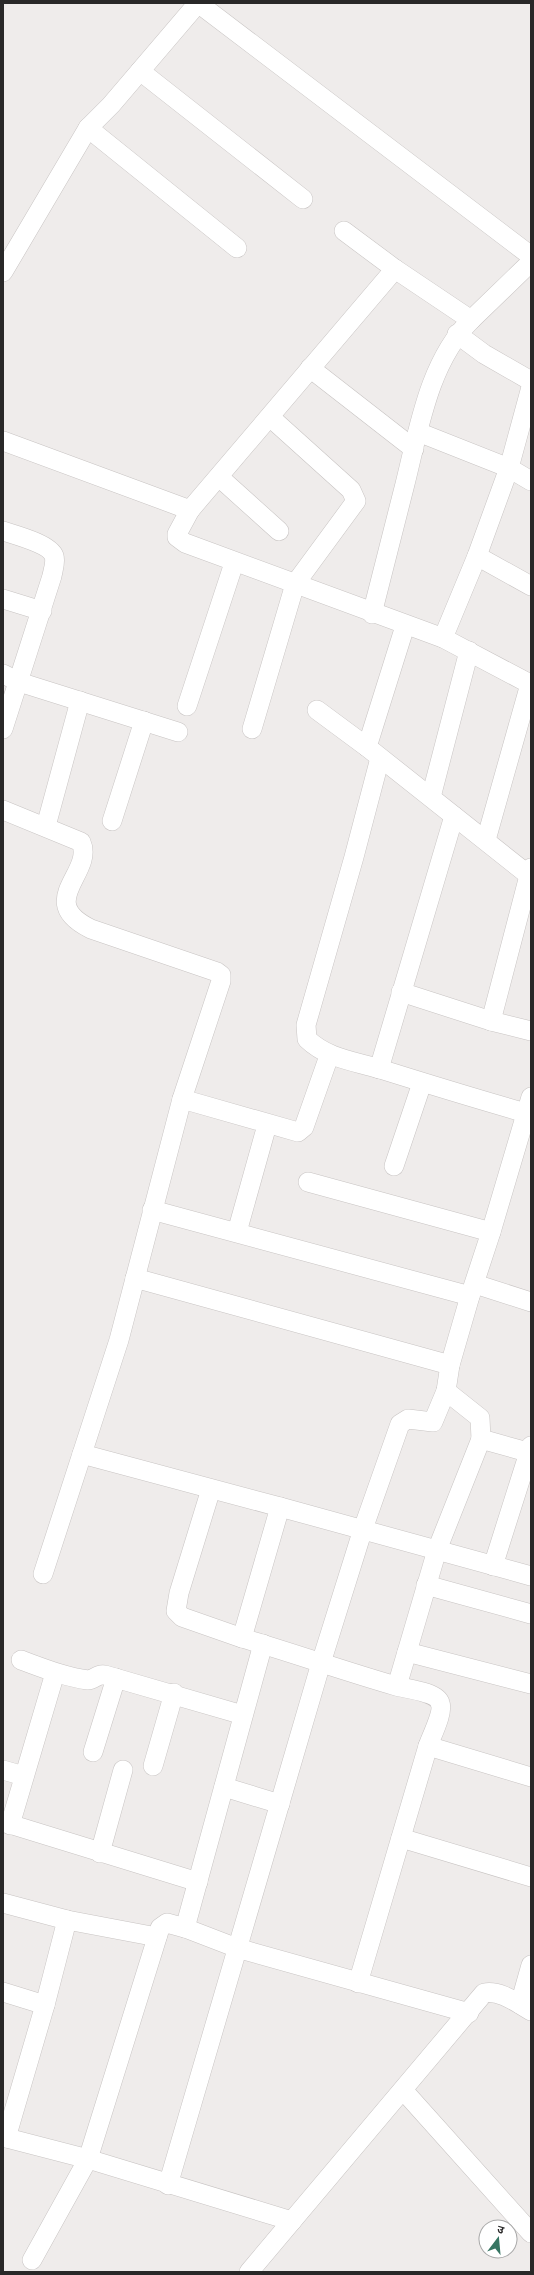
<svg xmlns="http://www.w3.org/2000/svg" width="534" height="2275" viewBox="0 0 534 2275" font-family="Lora,'Noto Sans Devanagari',serif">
<rect width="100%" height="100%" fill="#efeceb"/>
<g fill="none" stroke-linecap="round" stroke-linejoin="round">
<defs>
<g id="minor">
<polyline points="198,3 531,256"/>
<polyline points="140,71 303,199"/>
<polyline points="88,128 237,248"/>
<polyline points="344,231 395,269"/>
<polyline points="3,272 88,128 111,105 198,3"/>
<polyline points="471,320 531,262"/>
<polyline points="457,334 484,354 531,381"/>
<polyline points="310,368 414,449"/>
<polyline points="418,432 509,468 531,481"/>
<polyline points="3,441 190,510 177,534 177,537 185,543 443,638 530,684 486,840"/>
<polyline points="219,477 279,531"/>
<path d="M190,510L395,269L471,320C429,362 419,428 405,484C394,527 383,571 372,614"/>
<path d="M3,531C15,535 50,544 54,556C56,562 53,570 52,576L3,729"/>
<polyline points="477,556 531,586"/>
<polyline points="3,599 42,611"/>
<polyline points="443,638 477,556 509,468 531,387"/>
<polyline points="3,674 19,682 178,732"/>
<polyline points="187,706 234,563"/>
<polyline points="317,710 367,747 531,877"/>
<polyline points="252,729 295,584 356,501 351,490 270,417"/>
<polyline points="367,747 405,626"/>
<path d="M380,758L354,857L306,1025L307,1039C328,1059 354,1061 380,1069C428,1084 477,1099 526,1113"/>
<polyline points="431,797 469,651"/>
<path d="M3,810L81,842C95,873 34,901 91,929L217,972L221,975V981L182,1099L119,1340L82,1454L280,1507L242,1638C293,1653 344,1671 396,1686C407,1689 437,1692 440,1703C444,1712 431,1737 428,1746L358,1983"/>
<polyline points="112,821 144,721"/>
<polyline points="46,826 80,701"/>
<polyline points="401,992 491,1021 531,1031"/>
<polyline points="491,1021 531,868"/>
<polyline points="379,1069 454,816"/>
<polyline points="182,1099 298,1132 304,1127 329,1056"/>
<polyline points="394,1166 422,1083"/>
<polyline points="308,1182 491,1232"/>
<polyline points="152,1210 470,1296"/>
<polyline points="237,1232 267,1125"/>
<polyline points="135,1278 450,1365"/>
<polyline points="475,1284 531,1302"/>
<polyline points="446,1391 480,1418 481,1439 531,1453"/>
<polyline points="211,1489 179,1593 176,1611 182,1617 242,1638"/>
<polyline points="280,1507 531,1576"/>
<polyline points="493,1566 531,1446"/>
<polyline points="43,1574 82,1454"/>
<polyline points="426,1585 531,1614"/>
<polyline points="407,1652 531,1684"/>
<path d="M21,1660C43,1668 65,1677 88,1680C94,1680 98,1673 105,1675L243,1715"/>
<polyline points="397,1686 437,1550 481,1439"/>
<polyline points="428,1746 531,1777"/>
<polyline points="93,1752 116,1678"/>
<polyline points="153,1766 174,1693"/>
<polyline points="3,1770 24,1776"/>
<polyline points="224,1787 280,1804"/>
<polyline points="3,1822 198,1882"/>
<polyline points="10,1825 55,1673"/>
<polyline points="401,1838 531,1877"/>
<polyline points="100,1853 123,1770"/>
<polyline points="3,1903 67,1920 157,1937"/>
<polyline points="185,1928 237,1948 469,2013"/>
<polyline points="3,1992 45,2005"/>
<polyline points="520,2004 531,1965"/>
<polyline points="403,2090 531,2233"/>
<polyline points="3,2137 88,2159 292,2221"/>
<polyline points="6,2138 45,2005 67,1920"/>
<polyline points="168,2185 321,1663 363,1529 400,1424 408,1419 433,1422 446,1391 450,1365 470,1296 491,1232 531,1097"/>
<polyline points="32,2260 88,2159 160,1928 167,1923 185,1928 263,1644"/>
<path d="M249,2272L484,1993C501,1990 517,2003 531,2011"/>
</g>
</defs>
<!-- minor casing -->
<use href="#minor" stroke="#c8c4c3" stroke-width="20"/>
<!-- minor -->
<use href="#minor" stroke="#fff" stroke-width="19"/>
</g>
<!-- border -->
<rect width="534" height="2275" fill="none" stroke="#292828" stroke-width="8"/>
<!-- north arrow -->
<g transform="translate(498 2239) rotate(16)"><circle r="19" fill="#ffffff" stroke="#a9a9a9"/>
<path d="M0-3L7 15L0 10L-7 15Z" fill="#367562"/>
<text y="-6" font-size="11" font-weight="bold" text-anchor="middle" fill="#292828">उ</text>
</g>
</svg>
